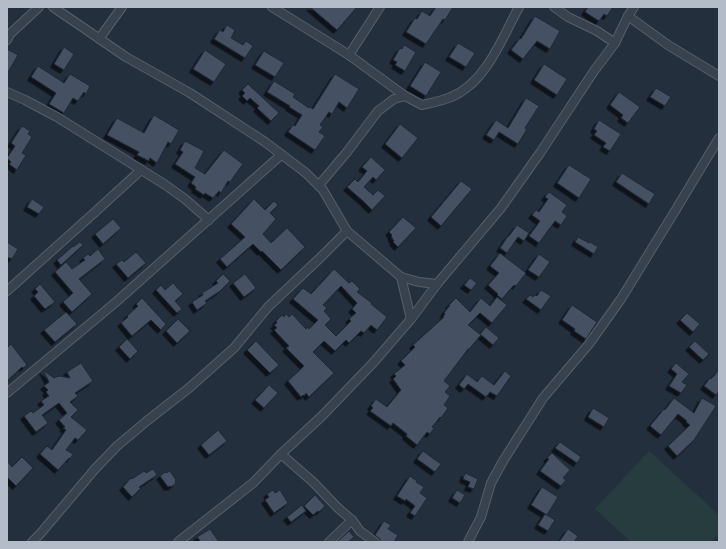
<svg xmlns="http://www.w3.org/2000/svg" width="726" height="549" viewBox="0 0 726 549" font-family="'Noto Sans',sans-serif">
<defs>
<filter id="shadow"><feDropShadow dx="-3.5" dy="3.5" stdDeviation="0" flood-color="#0009"/></filter>
</defs>
<rect width="100%" height="100%" fill="#242f3e"/>
<!-- green -->
<polygon fill="#263c3f" points="649,451 719,515 719,534 711,542 631,542 595,509"/>
<!-- building -->
<g fill="#455162" stroke="#1f2835" fill-rule="evenodd" filter="url(#shadow)">
<polygon points="310,7 357,7 337,30"/>
<polygon points="436,7 453,7 445,20 443,19 426,44 406,32 415,18 417,19 422,11 430,16"/>
<polygon points="588,7 613,7 607,16 604,14 599,21 585,12"/>
<polygon points="535,16 560,31 550,49 537,41 523,59 511,50 520,38 521,39"/>
<polygon points="227,25 235,30 231,38 243,45 246,41 253,46 245,58 214,39 220,30 223,32"/>
<polygon points="458,43 475,53 466,67 449,57"/>
<polygon points="404,45 416,52 405,71 395,65 397,62 393,60 400,48 402,49"/>
<polygon points="64,47 74,54 64,70 54,64"/>
<polygon points="7,49 18,55 7,74"/>
<polygon points="205,50 226,64 214,82 193,69"/>
<polygon points="264,51 284,63 275,77 255,65"/>
<polygon points="425,62 441,72 426,96 410,86"/>
<polygon points="544,64 567,79 557,95 534,80"/>
<polygon points="38,66 64,83 70,74 90,86 86,94 84,92 78,101 73,98 64,113 49,104 56,93 31,77"/>
<polygon points="335,74 359,89 347,108 339,102 332,114 329,112 320,125 323,127 319,132 325,136 315,150 288,132 293,125 295,126 302,115 289,107 290,106 267,92 274,81 295,94 293,97 309,108 310,107 313,109"/>
<polygon points="248,84 279,113 271,121 257,108 259,106 250,98 247,101 242,96 245,93 242,90"/>
<polygon points="656,88 671,97 665,106 650,97"/>
<polygon points="619,92 640,107 628,123 621,118 623,115 610,105"/>
<polygon points="526,98 539,106 525,128 527,129 518,144 499,132 494,140 486,135 496,120 508,128"/>
<polygon points="154,115 179,130 171,144 168,142 157,163 150,158 149,161 137,155 139,152 107,135 117,118 144,133"/>
<polygon points="599,120 621,134 610,151 603,147 606,143 594,135 597,131 594,129"/>
<polygon points="400,124 418,138 402,158 385,144"/>
<polygon points="22,126 30,131 28,134 32,137 22,153 26,155 17,170 9,164 11,162 7,158 15,146 11,143"/>
<polygon points="185,141 204,151 195,168 205,174 224,150 243,164 230,182 228,181 221,193 219,191 213,198 205,193 204,195 195,189 196,187 191,183 195,177 175,164 183,152 180,150"/>
<polygon points="371,157 385,170 376,180 373,177 364,187 373,195 378,190 385,196 372,210 363,201 347,187 355,179 358,182 367,171 362,167"/>
<polygon points="569,165 591,179 579,198 557,183"/>
<polygon points="622,173 655,194 649,204 616,182"/>
<polygon points="461,181 472,189 441,226 431,217"/>
<polygon points="549,192 567,205 562,212 567,216 561,225 555,221 539,243 529,236 540,221 532,215 536,210 539,212 548,199 545,197"/>
<polygon points="32,199 44,207 39,214 27,207"/>
<polygon points="254,199 265,210 274,201 278,205 270,213 276,219 263,234 271,243 287,228 305,247 281,270 262,251 261,252 253,244 227,267 220,259 245,237 231,224"/>
<polygon points="403,217 416,228 398,247 393,242 394,241 392,238 392,237 391,236 392,235 389,232"/>
<polygon points="113,219 121,228 103,244 95,234"/>
<polygon points="517,225 529,233 524,241 518,237 507,253 500,248 508,236 509,236"/>
<polygon points="578,237 589,243 590,242 598,247 594,254 575,242"/>
<polygon points="7,242 18,249 12,259 7,257"/>
<polygon points="80,242 83,245 61,265 57,260 73,246 73,247"/>
<polygon points="98,249 105,259 79,279 92,294 72,312 63,302 73,293 55,272 66,262 72,269 85,260 83,258 88,254 90,256"/>
<polygon points="136,252 146,263 128,278 116,264 122,260 124,262"/>
<polygon points="500,253 526,273 516,286 514,285 502,299 497,295 498,294 488,285 499,273 490,266"/>
<polygon points="539,254 550,262 539,277 528,270"/>
<path d="M334,269L349,283L352,281L360,289L357,292L372,303L371,304L387,317L377,330L371,325L364,333L361,331L349,343L346,340L335,351L324,341L313,352L334,373L309,397L306,393L304,396L303,395L301,397L288,381L304,366L286,348L289,346L274,330L277,328L274,325L277,323L276,321L282,315L284,317L286,314L289,317L292,314L306,329L308,327L309,329L318,320L293,299L303,288L311,294ZM341,286L357,303L352,309L356,313L349,319L351,321L336,336L325,325L331,319L324,311L327,308L323,305Z"/>
<polygon points="223,274 230,281 220,291 205,301 207,303 197,310 192,302 203,295 202,293 218,283 216,281"/>
<polygon points="245,274 256,288 244,297 233,283"/>
<polygon points="470,278 477,283 471,290 464,285"/>
<polygon points="173,283 183,294 175,301 182,309 177,313 156,290 161,285 165,290"/>
<polygon points="40,284 55,302 45,309 34,296 38,292 35,289"/>
<polygon points="541,290 551,296 541,310 526,299 530,295 533,297 535,295 537,296"/>
<polygon points="497,297 507,305 492,323 480,313 468,325 481,335 469,349 468,349 444,381 450,386 445,392 450,396 444,405 448,408 441,418 440,417 432,427 434,428 430,434 427,432 417,445 406,436 407,434 393,423 391,426 370,411 373,408 371,406 376,399 387,407 401,390 393,379 396,376 394,374 405,365 401,361 415,347 413,345 444,317 443,317 445,314 444,313 450,305 449,305 456,298 470,312 481,298 490,306"/>
<polygon points="142,298 166,324 161,330 151,320 132,336 121,323 128,317 127,316 138,306 136,304"/>
<polygon points="572,305 597,322 586,339 574,331 575,329 562,320"/>
<polygon points="66,312 77,324 55,342 44,330"/>
<polygon points="687,313 700,324 693,332 680,320"/>
<polygon points="178,319 190,331 177,343 166,331"/>
<polygon points="486,327 499,338 493,345 480,334"/>
<polygon points="127,339 138,351 130,359 119,347"/>
<polygon points="256,341 279,365 270,373 247,350"/>
<polygon points="695,341 709,354 703,360 689,347"/>
<polygon points="11,344 27,365 23,368 22,367 7,381 7,348"/>
<polygon points="81,363 93,381 75,393 78,396 70,402 78,410 71,417 87,430 78,440 75,438 66,450 73,454 70,459 69,458 58,470 40,454 47,446 52,450 66,430 63,428 65,427 59,420 67,413 59,403 42,415 48,423 36,432 24,416 31,411 33,413 44,405 41,401 49,396 46,392 48,390 44,386 49,382 43,370 54,378 59,376 70,378 67,372"/>
<polygon points="676,363 689,374 682,382 687,385 681,393 669,386 677,374 671,369"/>
<polygon points="719,370 719,391 716,395 704,386 710,378 711,379"/>
<polygon points="505,371 511,376 497,396 490,392 486,397 468,384 464,389 459,385 467,374 477,382 482,376 494,385"/>
<polygon points="269,385 278,393 264,408 255,400"/>
<polygon points="674,398 694,413 702,398 716,406 694,440 677,456 668,446 690,425 686,422 687,421 678,414 661,435 650,426 664,409 665,410"/>
<polygon points="593,408 609,418 604,427 588,417"/>
<polygon points="218,430 227,441 209,455 201,445"/>
<polygon points="560,442 581,457 577,463 555,448"/>
<polygon points="423,451 441,464 435,472 417,459"/>
<polygon points="552,453 570,470 563,478 566,480 561,486 540,471 549,459 547,458"/>
<polygon points="22,457 33,468 16,486 7,477 7,461 12,467"/>
<polygon points="153,469 157,475 139,487 141,488 132,497 123,487 131,478 132,479 144,471 146,473"/>
<polygon points="170,471 176,480 175,481 176,483 171,487 170,486 168,487 160,476 165,472 166,473"/>
<polygon points="465,473 478,479 474,489 468,487 470,482 463,479"/>
<polygon points="410,476 417,481 416,482 424,487 420,493 427,498 415,516 410,513 415,506 406,499 405,501 397,496"/>
<polygon points="542,487 558,497 547,515 531,505"/>
<polygon points="273,490 275,493 280,490 288,503 274,513 265,500 269,497 267,494"/>
<polygon points="457,490 465,495 460,503 452,498"/>
<polygon points="315,495 325,506 319,512 318,511 313,515 304,506"/>
<polygon points="302,505 306,511 291,522 287,517"/>
<polygon points="545,514 555,520 548,531 538,525"/>
<polygon points="384,521 391,525 388,529 398,535 394,542 380,542 380,539 375,535"/>
<polygon points="210,529 219,542 201,542 197,537"/>
<polygon points="568,529 578,536 574,542 559,542"/>
<polygon points="349,531 354,537 348,542 339,542 338,541"/>
</g>
<g fill="none" stroke-linecap="round" stroke-linejoin="round">
<defs>
<g id="street">
<polyline points="53,7 126,57 190,93 265,142 306,173 323,190 347,231 401,277 419,282 437,284"/>
<polyline points="272,7 349,55 405,96"/>
<polyline points="554,7 568,17 597,31 615,43"/>
<polyline points="628,16 668,45 719,76"/>
<polyline points="99,39 122,7"/>
<polyline points="7,40 10,34 39,7"/>
<polyline points="349,55 380,7"/>
<polyline points="7,92 25,100 57,117 164,184 185,199 209,220"/>
<path d="M319,185L347,152L378,111L394,99L405,96L422,105C431,103 442,101 451,97C486,83 502,38 519,7"/>
<polyline points="401,277 411,319"/>
<polyline points="7,291 94,213 141,170"/>
<polyline points="7,393 116,302 281,155"/>
<polyline points="281,454 313,482 339,509 352,520 360,531 375,542"/>
<polyline points="32,542 40,534 95,469 117,446 148,420 189,388 234,348 268,307 323,255 347,231"/>
<polyline points="178,542 253,483 281,454 322,416 373,363 411,319 437,284 501,208 540,153 594,71 615,43 628,16 634,7"/>
<polyline points="329,542 352,520"/>
<polyline points="468,542 481,517 491,483 503,461 543,398 589,344 621,299 675,211 719,138"/>
</g>
</defs>
<!-- street casing -->
<use href="#street" stroke="#565f6c" stroke-width="10"/>
<!-- street -->
<use href="#street" stroke="#38414e" stroke-width="8"/>
</g>
<!-- border -->
<rect width="726" height="549" fill="none" stroke="#b4bcc9" stroke-width="16"/>
</svg>
